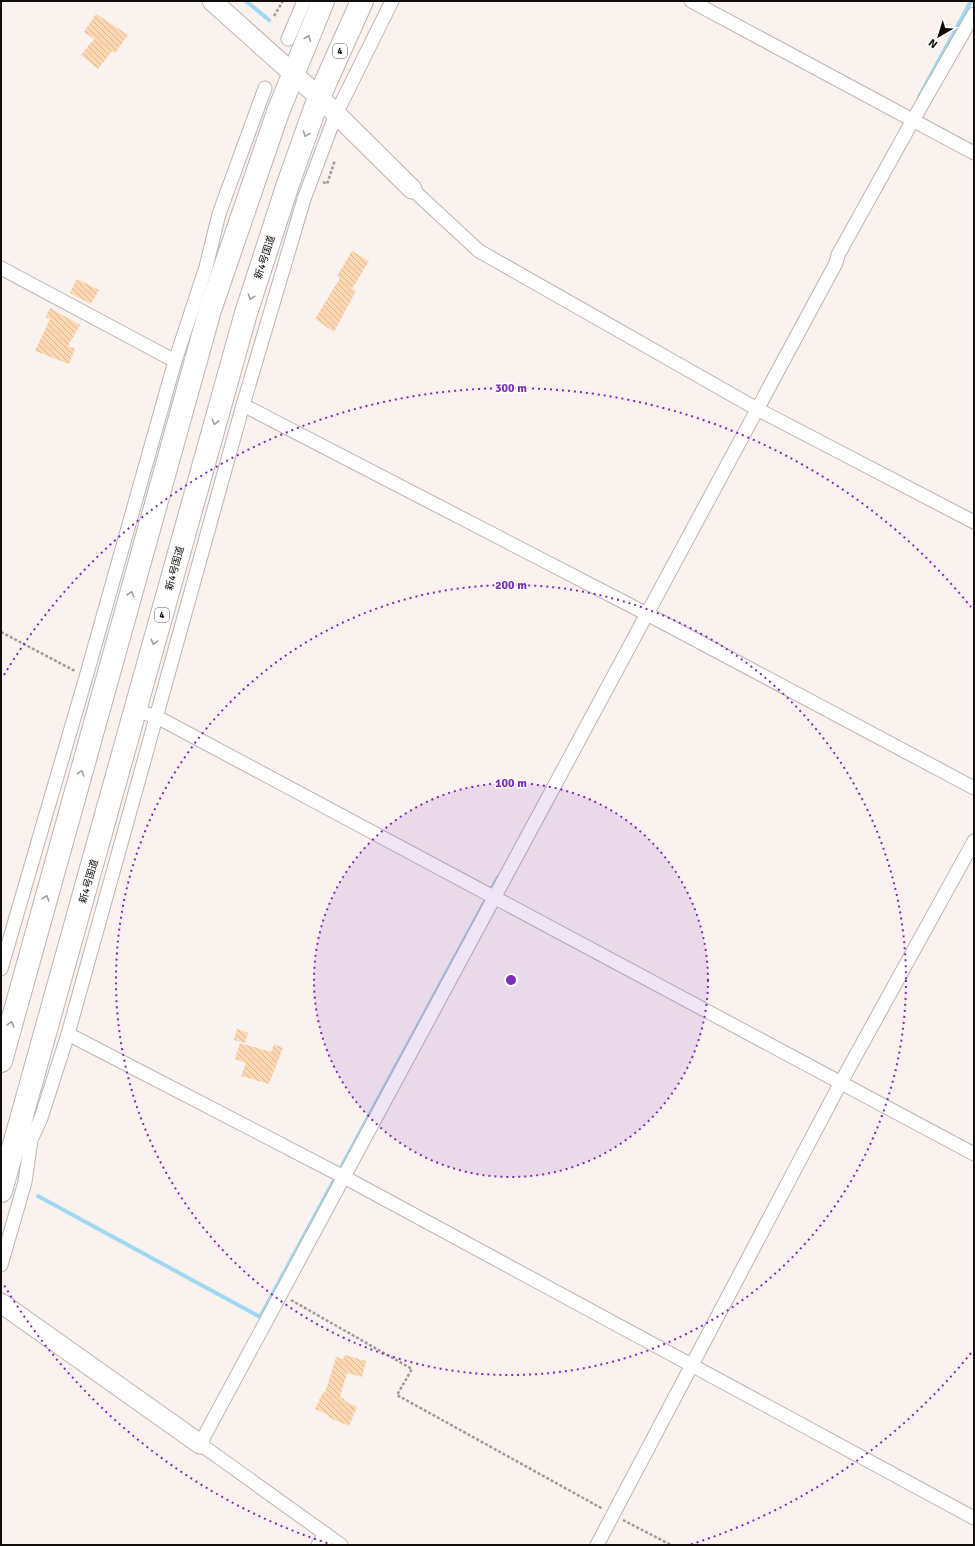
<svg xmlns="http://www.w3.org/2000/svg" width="975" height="1546" viewBox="0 0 975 1546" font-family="Signika,'Noto Sans JP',sans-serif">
<defs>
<pattern id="building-back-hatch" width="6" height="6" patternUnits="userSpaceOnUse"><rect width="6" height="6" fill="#fdd7b1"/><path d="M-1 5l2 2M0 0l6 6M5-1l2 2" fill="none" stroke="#d8b797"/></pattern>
</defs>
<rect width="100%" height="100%" fill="#faf2ee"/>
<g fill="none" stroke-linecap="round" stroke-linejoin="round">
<!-- stream -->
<g stroke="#a1d8f1" stroke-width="4">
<polyline points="246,1 269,20"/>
<polyline points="919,97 971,1"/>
<polyline points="38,1196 260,1317 498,877"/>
</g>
</g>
<!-- building -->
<g fill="url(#building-back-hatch)">
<polygon points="96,14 128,35 115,53 112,51 98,69 81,55 94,39 84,32"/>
<polygon points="352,251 369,261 352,289 356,291 334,332 315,319 340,278 337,276"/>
<polygon points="77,279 99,290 91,304 70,293"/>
<polygon points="50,308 80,325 68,346 75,349 69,364 35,351 50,319 46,317"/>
<polygon points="237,1029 248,1033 245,1043 234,1040"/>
<polygon points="240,1043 271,1052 274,1044 283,1048 269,1084 241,1076 246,1063 235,1059"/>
<polygon points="345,1355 366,1361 362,1377 347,1373 340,1397 345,1400 344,1401 357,1407 349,1426 328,1417 329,1415 315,1409 323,1392 325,1393 336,1357 343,1359"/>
</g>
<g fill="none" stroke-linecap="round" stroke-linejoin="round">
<defs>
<g id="street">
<polyline points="691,1 974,153"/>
<polyline points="288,39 304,1"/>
<polyline points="412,189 479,251 757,409 974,522"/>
<polyline points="1,268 175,361"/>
<polyline points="243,405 647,614 974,788"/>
<polyline points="135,711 155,716 172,725 974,1154"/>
<polyline points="1,969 86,677 175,361 206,267 219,214 265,88"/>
<polyline points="68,1034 344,1177 974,1518"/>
<polyline points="1,1265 25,1182 31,1140 41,1118 68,1034 243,405 304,199 336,114 392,1"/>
<polyline points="318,1545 325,1534"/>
<polyline points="341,1545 200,1444 836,263 838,255 913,120 974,14"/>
<polyline points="597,1545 840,1084 974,841"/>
</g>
<g id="secondary">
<polyline points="212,1 319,97 412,189"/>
<polyline points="1,1303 200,1444"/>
</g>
<g id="highway">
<polyline points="1,1061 210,310 278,112 323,1"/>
<polyline points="1,1191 246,313 288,184 319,97 362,1"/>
</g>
</defs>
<!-- street casing -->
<use href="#street" stroke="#bcb5b0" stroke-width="15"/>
<!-- secondary casing -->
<use href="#secondary" stroke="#bcb5b0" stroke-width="21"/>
<!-- highway casing -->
<use href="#highway" stroke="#bcb5b0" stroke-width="24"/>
<!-- path -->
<g stroke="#a09a97" stroke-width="2.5" stroke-dasharray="3 2" stroke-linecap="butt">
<polyline points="274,16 283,1"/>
<polyline points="323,182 327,184 335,160"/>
<polyline points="1,632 75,671"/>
<polyline points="291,1300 412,1369 397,1395 603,1509"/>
<polyline points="623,1520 671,1545"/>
</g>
<!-- street -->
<use href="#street" stroke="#fff" stroke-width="13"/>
<!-- secondary -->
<use href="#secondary" stroke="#fff" stroke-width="19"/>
<!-- highway -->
<use href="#highway" stroke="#fff" stroke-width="22"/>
</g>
<!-- one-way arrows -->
<defs><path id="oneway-chevron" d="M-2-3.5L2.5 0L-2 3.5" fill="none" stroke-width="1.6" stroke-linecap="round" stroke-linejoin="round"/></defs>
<g stroke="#9f9f9e">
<use href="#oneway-chevron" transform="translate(308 38) rotate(-67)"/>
<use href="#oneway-chevron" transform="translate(306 134) rotate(110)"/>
<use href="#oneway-chevron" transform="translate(251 297) rotate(108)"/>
<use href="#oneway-chevron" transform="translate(215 422) rotate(105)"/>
<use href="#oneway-chevron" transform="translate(131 594) rotate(-74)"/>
<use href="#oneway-chevron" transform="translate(154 642) rotate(105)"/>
<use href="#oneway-chevron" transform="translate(81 773) rotate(-74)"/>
<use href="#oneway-chevron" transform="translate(46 898) rotate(-74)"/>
<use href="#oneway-chevron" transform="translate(11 1024) rotate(-74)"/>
</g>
<!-- distance rings -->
<circle cx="511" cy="980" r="197" fill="#7b2cbf" fill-opacity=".12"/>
<g fill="none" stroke="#7b2cbf" stroke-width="2" stroke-dasharray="2 4">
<circle cx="511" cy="980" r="197"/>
<circle cx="511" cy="980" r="395"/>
<path d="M971 1353A592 592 0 0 1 689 1545M333 1545A592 592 0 0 1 4 1285M4 675A592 592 0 0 1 971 607"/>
</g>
<g text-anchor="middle" stroke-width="3" stroke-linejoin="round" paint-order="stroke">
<!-- shield labels -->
<g fill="#fff" stroke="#585655" stroke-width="1">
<rect x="333" y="44" width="14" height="14" rx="3"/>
<rect x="155" y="608" width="14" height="14" rx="3"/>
</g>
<g font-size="9" font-weight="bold" fill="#100e0c">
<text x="340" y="54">4</text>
<text x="162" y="618">4</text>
</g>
<!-- street labels -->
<g font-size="10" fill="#100e0c" stroke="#fff">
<text transform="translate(264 257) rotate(-72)" y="4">新4号国道</text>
<text transform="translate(174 568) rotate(-75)" y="4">新4号国道</text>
<text transform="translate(88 881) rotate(-74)" y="4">新4号国道</text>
</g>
</g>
<circle cx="511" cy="980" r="6" fill="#7b2cbf" stroke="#fff" stroke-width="2"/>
<g font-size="12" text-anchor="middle" font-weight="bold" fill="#7b2cbf" stroke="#fff" stroke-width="3" stroke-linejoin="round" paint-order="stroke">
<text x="511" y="392">300 m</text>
<text x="511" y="589">200 m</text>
<text x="511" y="787">100 m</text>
</g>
<!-- border -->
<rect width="975" height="1546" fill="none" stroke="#100e0c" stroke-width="4"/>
<!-- north arrow -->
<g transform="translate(939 36) rotate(218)" stroke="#ffffff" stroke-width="3" paint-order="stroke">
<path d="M0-3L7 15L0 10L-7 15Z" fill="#100e0c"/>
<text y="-6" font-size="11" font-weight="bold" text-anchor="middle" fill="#100e0c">N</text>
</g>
</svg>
